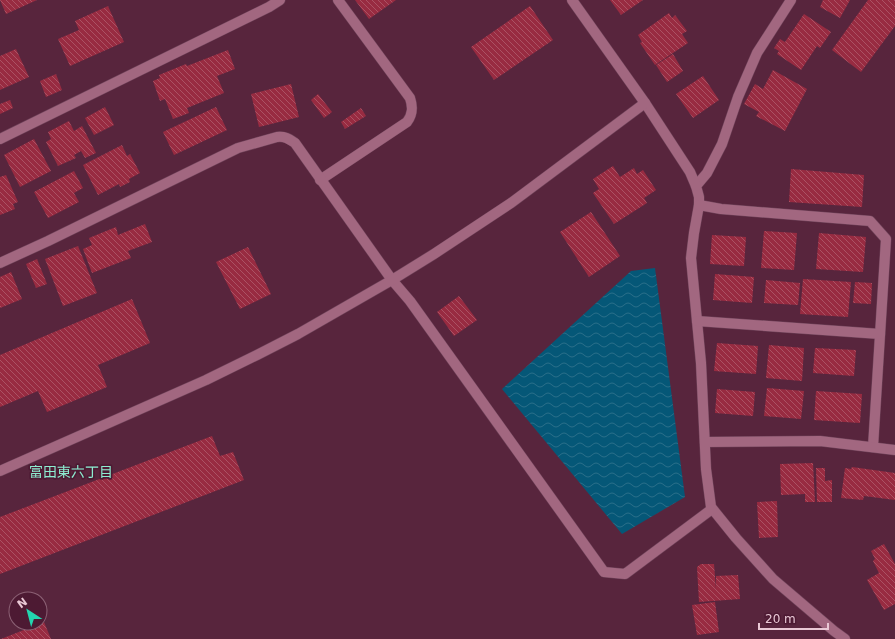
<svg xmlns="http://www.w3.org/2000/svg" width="895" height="639" viewBox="0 0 895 639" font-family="'DejaVu Sans','Noto Sans JP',sans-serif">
<defs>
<pattern id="water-waves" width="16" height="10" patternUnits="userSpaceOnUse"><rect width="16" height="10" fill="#055777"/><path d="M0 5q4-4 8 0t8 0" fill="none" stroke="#296e89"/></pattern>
<pattern id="building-back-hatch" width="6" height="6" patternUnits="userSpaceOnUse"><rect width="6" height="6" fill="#982b41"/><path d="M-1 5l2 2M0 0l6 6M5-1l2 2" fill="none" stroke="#ab5264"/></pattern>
</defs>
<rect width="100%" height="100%" fill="#58253d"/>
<!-- water -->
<polygon fill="url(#water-waves)" points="655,268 685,497 622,534 502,389 631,271"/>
<!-- building -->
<g fill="url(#building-back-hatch)">
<polygon points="0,0 37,0 6,14"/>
<polygon points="355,0 396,0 369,19"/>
<polygon points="610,0 643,0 621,15"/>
<polygon points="823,0 850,0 840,18 820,7"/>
<polygon points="868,0 895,0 895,26 861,72 832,50"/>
<polygon points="108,6 124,42 70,66 58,39 79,30 75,21"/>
<polygon points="530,6 553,40 494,80 471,47"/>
<polygon points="669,13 672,18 675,15 687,31 682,34 688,43 655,65 640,43 642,42 638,35"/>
<polygon points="804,14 831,32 820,48 817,46 801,70 777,54 779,51 774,48 780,39 785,42"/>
<polygon points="16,49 29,77 0,90 0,56"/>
<polygon points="228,50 235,69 217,76 224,93 187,108 189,113 173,119 165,99 160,101 153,81 160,78 159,75 186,64 187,66"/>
<polygon points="673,54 683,71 667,82 656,65"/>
<polygon points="773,70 807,89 785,131 756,116 759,112 744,104 755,84 763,89"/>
<polygon points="56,74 62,90 46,97 40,81"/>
<polygon points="703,76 719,100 693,118 676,94"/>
<polygon points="291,84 299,117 259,127 251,94"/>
<polygon points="318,94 332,112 324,118 311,100"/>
<polygon points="10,100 13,108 0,114 0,104"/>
<polygon points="105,107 114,125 94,135 85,118"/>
<polygon points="216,107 227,130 174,155 163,132"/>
<polygon points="361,108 366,116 345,129 341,122"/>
<polygon points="69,121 74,131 82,126 96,153 85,158 81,151 74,155 76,158 58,166 46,142 51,139 48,132"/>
<polygon points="34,139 51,171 20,187 4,155"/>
<polygon points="122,145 127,156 130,154 140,173 129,179 130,182 120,187 119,184 98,195 83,165"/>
<polygon points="613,166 620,177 634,168 637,174 643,170 656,190 644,198 647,203 614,224 593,193 599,189 593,179"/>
<polygon points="791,169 864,175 862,207 789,202"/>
<polygon points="74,171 83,188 74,193 79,202 48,218 34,192"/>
<polygon points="6,175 18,202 13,204 15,209 0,215 0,177"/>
<polygon points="591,212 620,256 589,277 560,232"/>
<polygon points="145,224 152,242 128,251 131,258 92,273 83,249 92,245 89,238 116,227 118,235"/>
<polygon points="764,231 797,233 794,270 761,268"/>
<polygon points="819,233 866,237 863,272 816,269"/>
<polygon points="712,235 746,237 744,266 710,264"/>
<polygon points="78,246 97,293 63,306 45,259"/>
<polygon points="248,247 271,294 240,309 216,262"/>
<polygon points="37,259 47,284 36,288 26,264"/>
<polygon points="11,272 22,299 0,308 0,277"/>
<polygon points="715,274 754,277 752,303 713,300"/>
<polygon points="803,279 851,282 848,317 800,314"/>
<polygon points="766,280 800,283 798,305 764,303"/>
<polygon points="855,282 872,283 871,304 853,303"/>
<polygon points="459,296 477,320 454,336 437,312"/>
<polygon points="132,299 150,343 98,365 107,387 47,412 38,391 0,407 0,355"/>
<polygon points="717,343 758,346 756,374 714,371"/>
<polygon points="769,345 804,348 802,381 766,378"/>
<polygon points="815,348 856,350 854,376 813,373"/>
<polygon points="767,388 804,391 801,419 764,416"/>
<polygon points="717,389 755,392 753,416 715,413"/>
<polygon points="816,391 862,394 860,423 814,420"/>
<polygon points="212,436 220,456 233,452 244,480 0,574 0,517"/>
<polygon points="813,463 815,502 805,502 805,494 781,495 780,464"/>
<polygon points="852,467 895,473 895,500 864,496 863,500 841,498 845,468 851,469"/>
<polygon points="816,468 825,468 825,481 832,480 832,502 817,502"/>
<polygon points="777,501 778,537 759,538 757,502"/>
<polygon points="884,544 895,564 895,604 884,610 867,580 879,573 873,561 875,559 871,551"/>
<polygon points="701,564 714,564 716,589 716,576 738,575 740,599 699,602 697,567"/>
<polygon points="715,602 719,632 697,635 692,605"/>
<polygon points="44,622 51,639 1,639"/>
</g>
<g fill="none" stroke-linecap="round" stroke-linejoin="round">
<defs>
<g id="street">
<polyline points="791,0 757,53 738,97 722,144 707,173 696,186 699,197 699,205 694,233 691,258 701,363 706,469 711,507 736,538 773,579 834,631 845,639"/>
<polyline points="0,139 269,7 280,0"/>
<path d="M320,180L407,122C413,114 413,107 410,98L338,0"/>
<polyline points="699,205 721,209 870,221 886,239 873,447"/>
<path d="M0,263L48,241L238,148L277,137C285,136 289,139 295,143L392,280L410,301L604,572L625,574L712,509"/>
<polyline points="697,321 880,334"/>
<polyline points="705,442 820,441 895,450"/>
</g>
<g id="secondary">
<polyline points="572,0 645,103 690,172 696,186"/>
<polyline points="0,471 206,380 257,355 298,334 392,280 434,254 511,203 645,103"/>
</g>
</defs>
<!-- street casing -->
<use href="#street" stroke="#6f4359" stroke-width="11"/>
<!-- secondary casing -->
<use href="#secondary" stroke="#6f4359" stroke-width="11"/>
<!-- street -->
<use href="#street" stroke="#a26780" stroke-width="10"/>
<!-- secondary -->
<use href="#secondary" stroke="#a26780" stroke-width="10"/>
</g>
<g text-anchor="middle" stroke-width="3.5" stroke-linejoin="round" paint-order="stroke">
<!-- neighbourhood labels -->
<g font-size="14" fill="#8decd0" stroke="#4d1a33">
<text x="71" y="477">富田東六丁目</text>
</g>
</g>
<!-- north arrow -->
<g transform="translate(28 611) rotate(324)"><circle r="19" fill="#4d1a33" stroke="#8b6074"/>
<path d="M0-3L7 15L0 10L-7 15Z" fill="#23d5af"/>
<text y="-6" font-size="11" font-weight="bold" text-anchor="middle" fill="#e9c8d5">N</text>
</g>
<!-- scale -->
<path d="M759 623v6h69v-6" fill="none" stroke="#e9c8d5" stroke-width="2"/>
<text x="765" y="623" font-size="12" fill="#e9c8d5" stroke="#4d1a33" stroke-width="3" paint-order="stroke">20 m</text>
</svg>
